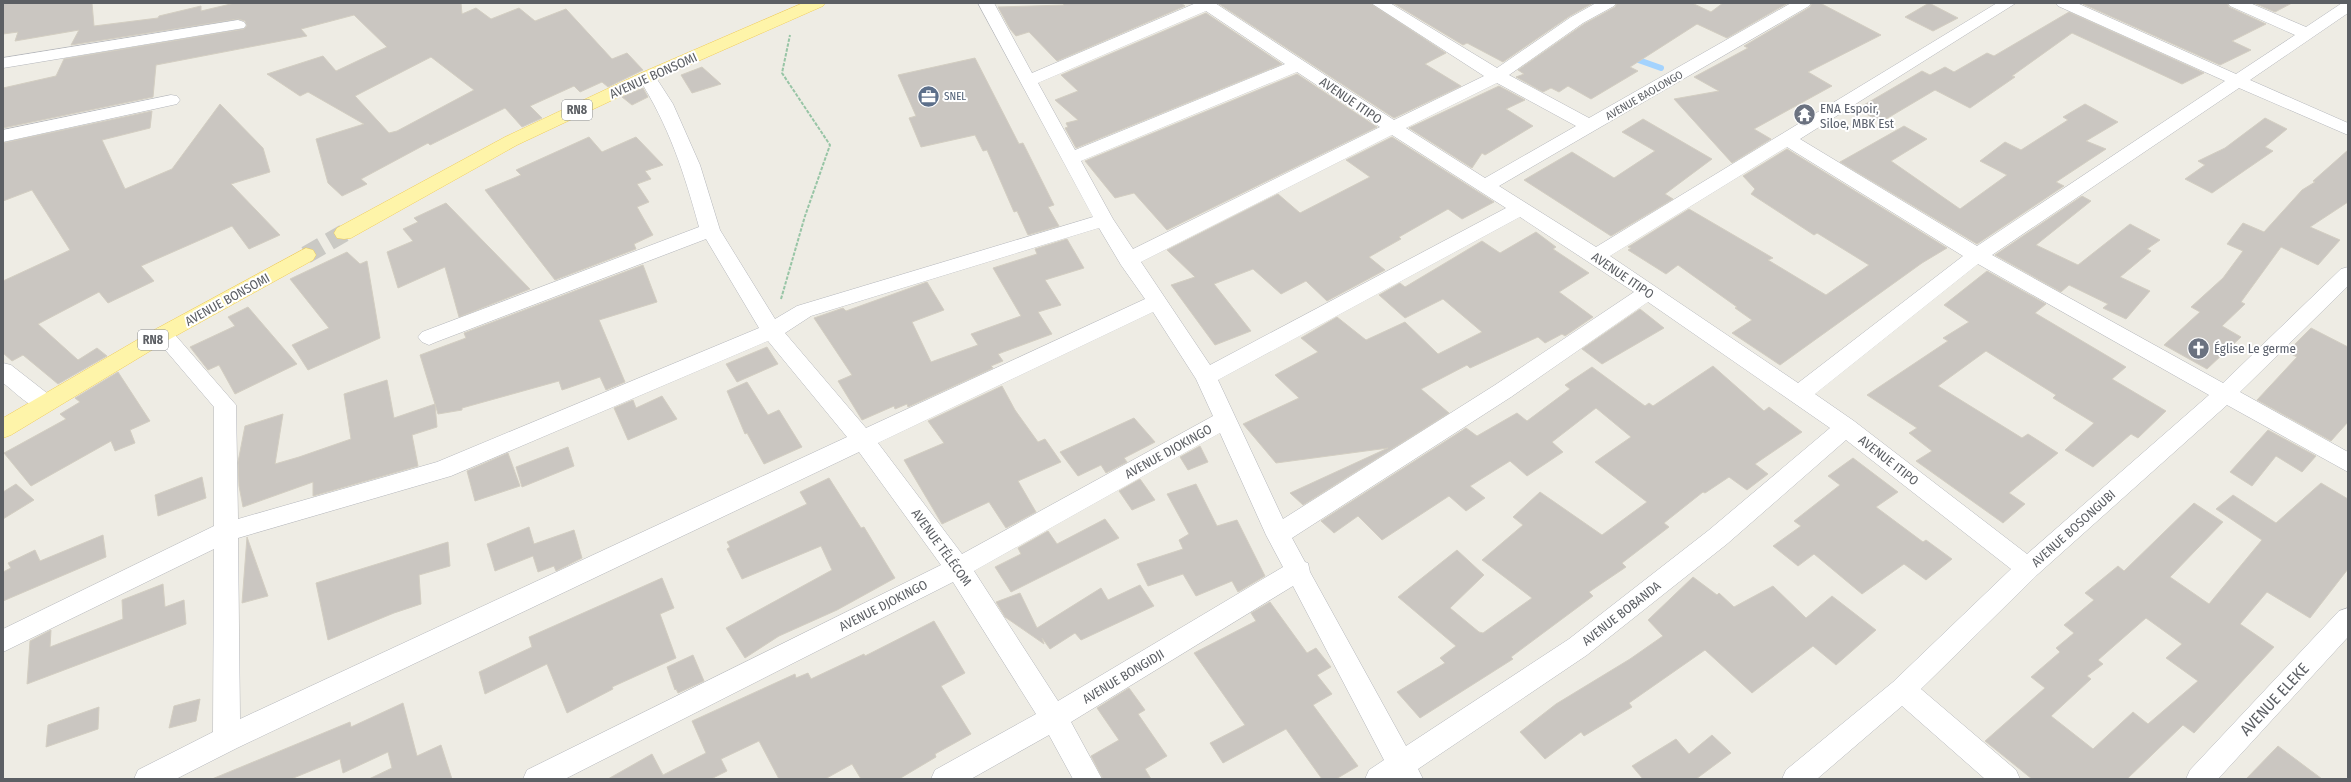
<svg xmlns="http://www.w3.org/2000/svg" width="2351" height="782" viewBox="0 0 2351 782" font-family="'Fira Sans Condensed',sans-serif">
<rect width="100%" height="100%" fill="#eeece4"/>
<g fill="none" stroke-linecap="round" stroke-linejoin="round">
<!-- stream -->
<polyline stroke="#a4d3fe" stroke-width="6" points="1630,57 1661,68"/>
</g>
<!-- building -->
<g fill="#cac6c1" stroke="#d3cec2" fill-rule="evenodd">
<path d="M3,3H92L94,26L158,18L159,16L201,6V11L235,3H461L462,14L476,8L491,19L519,8L535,21L566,9L612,59L627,53L643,70L608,87L602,82L580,92L574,86L530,106L542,118L522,127L505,108L430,145L428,143L361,179L367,184L342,196L328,183L316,139L364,124L308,92L300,96L267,74L323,56L336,71L387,47L354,15L301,29L307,36L156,65L153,97L3,128V88L56,76L64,59L244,29L247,26L245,21L238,19L71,45L79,30L15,41L18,32L3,34ZM431,57L474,90L397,131L389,133L355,96Z"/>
<polygon points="1062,3 1181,3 1185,6 1057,61 1029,32 1016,36 1010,29 998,7 1064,5"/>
<polygon points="1221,3 1370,3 1446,53 1425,64 1461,86 1394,118 1219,4"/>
<polygon points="1393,3 1593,3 1570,16 1503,62 1467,43 1463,45"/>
<polygon points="1617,3 1692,3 1711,12 1723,3 1788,3 1727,38 1697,24 1630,67 1638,71 1591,99 1568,86 1559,92 1551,88 1543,92 1516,77 1524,74 1518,70 1584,24 1615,7"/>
<polygon points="1812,3 1820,3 1881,35 1808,72 1832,86 1754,129 1771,139 1732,163 1674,99 1719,91 1694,77 1748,48 1744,46 1810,7"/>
<polygon points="1929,3 1958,18 1933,31 1905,17"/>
<polygon points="2085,3 2227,3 2229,7 2266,24 2232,41 2251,50 2220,65 2083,4"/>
<polygon points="2254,3 2292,3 2275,12"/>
<polygon points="2069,12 2204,73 2182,84 2072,33 2012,76 2015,77 1970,108 1935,90 1881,122 1857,109 1922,71 1930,75 1945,67 1954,72 1987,53 1994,56"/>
<polygon points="1206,13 1282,64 1076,148 1065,128 1068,127 1066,123 1078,120 1055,100 1078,91 1061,75"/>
<polygon points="975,58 1019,144 1023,143 1054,205 1048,207 1059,226 1028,235 1017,211 1014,212 987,150 983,151 975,135 921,147 909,118 916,116 898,75"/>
<polygon points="702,67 721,84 692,93 681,75"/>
<polygon points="1297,74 1377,127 1167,230 1134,193 1115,198 1085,161"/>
<polygon points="1499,86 1525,100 1506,109 1533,126 1485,155 1482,153 1472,168 1409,128"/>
<polygon points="643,88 648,97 632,105 622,97"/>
<polygon points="220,104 263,148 270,172 231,184 280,235 249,249 232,226 141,266 154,281 108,303 99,292 38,324 78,360 97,348 107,356 58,384 23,355 12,361 3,353 3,281 70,250 32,190 3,201 3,143 152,111 150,128 102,140 125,189 172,169"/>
<polygon points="2085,104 2118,122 2086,141 2106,149 2056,182 2064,186 1977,244 1840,162 1904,126 1927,139 1891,161 1960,209 2007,175 1980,161 2005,142 2021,150 2068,120 2063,117"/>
<polygon points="2265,118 2287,129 2265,147 2273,151 2212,193 2185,179 2205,165 2198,161 2225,148"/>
<polygon points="1643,119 1712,159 1665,194 1673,199 1611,236 1524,180 1572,152 1614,178 1655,151 1622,132"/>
<polygon points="589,137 602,152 636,137 663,165 645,171 651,179 637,184 649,202 637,207 653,235 634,244 636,249 555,280 485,190 521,175 516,170"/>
<polygon points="1392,137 1494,202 1462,219 1448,209 1399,237 1401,239 1369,257 1385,270 1327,301 1306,281 1281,294 1253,269 1214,284 1251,331 1215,345 1171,285 1195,277 1167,250 1278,194 1300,213 1370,177 1346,160"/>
<polygon points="1787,149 1947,248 1922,263 1780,365 1732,333 1752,320 1735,308 1737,307 1678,265 1666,274 1628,250 1631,248 1628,247 1689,209 1773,258 1768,260 1826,295 1869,265 1817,233 1814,235 1751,194 1755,189 1743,176"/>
<polygon points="2348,150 2348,202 2310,227 2340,240 2318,265 2281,247 2241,302 2245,304 2222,326 2241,337 2207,369 2164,345 2200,312 2191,307 2223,278 2243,251 2227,244 2243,223 2264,232 2302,190 2315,182 2313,181"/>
<polygon points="2082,196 2091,201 2036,245 2078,265 2130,224 2160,240 2147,249 2151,251 2120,277 2150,291 2126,319 2103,308 2108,304 2069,285 2061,292 1995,255"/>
<polygon points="446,203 530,289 459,317 445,267 398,288 387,252 413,241 403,229 418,222 414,218"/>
<polygon points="1536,232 1556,247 1553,249 1589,273 1559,292 1593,317 1565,336 1562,334 1545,343 1538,337 1470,368 1467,365 1421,389 1449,413 1303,505 1290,493 1388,448 1276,463 1243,424 1299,398 1275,375 1318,352 1301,338 1337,317 1366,340 1405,322 1438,354 1482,332 1443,299 1405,318 1379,295 1400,283 1405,287 1482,241 1500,253"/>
<polygon points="1067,239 1084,268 1045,280 1061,305 1038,312 1052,334 998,354 1003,361 991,366 993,368 908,407 907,404 895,409 894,406 862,420 838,381 852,375 814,318 843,308 846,311 927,282 944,310 912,322 931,362 978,345 971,334 1021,316 993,268 1037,254 1035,249"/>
<polygon points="347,252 360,264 367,261 380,338 308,370 292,345 329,328 290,279"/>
<polygon points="643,265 657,302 599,320 625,382 606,390 600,377 562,390 559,381 462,408 462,410 438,414 420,355 466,338 464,333"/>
<polygon points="1987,271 2046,304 2035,313 2126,367 2112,379 2166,411 2138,438 2131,434 2093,467 2065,450 2094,423 2053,398 2056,395 1986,351 1938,386 2022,438 2028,434 2058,453 2009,493 2025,504 2003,523 1916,461 1932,451 1909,433 1917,428 1867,395 1948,341 1943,338 1969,322 1944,305"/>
<polygon points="248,307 297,364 235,394 219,365 208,370 190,347 235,326 228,317"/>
<polygon points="1640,309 1664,328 1602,364 1582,349"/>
<polygon points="2311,328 2348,347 2348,422 2331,441 2257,400 2297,357 2287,352"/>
<polygon points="767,347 778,364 737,382 726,364"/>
<polygon points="1713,366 1764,411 1769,407 1802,432 1755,464 1768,474 1747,490 1729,477 1705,493 1703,492 1664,523 1669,527 1622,563 1626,567 1589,592 1593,596 1511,657 1513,659 1420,718 1397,692 1445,663 1440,658 1456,646 1398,597 1457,550 1484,575 1450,608 1479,632 1483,633 1532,598 1482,560 1523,525 1513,517 1540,492 1602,535 1647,502 1595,462 1631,437 1596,408 1552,442 1563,452 1527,476 1510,461 1470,486 1485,498 1466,511 1449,496 1382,540 1358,516 1334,533 1321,521 1466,428 1477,436 1517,413 1527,421 1570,389 1565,385 1592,367 1645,406 1649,403 1653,406"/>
<polygon points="118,372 150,421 130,430 135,443 115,451 111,441 31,486 4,453 66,419 60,414 80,402 75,398"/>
<polygon points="387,380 394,418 435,404 437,427 412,435 418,466 313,496 313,482 243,507 239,486 238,462 245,426 283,414 275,464 299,457 351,439 344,394"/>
<polygon points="747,382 768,415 779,410 802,447 764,464 747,433 745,434 727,391"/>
<polygon points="1002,386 1015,410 1038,442 1045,439 1061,462 1018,481 1036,512 1006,528 989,502 942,524 904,460 944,443 928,421"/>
<polygon points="662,396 677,419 628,440 614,408 633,400 636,408"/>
<polygon points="1134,418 1155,442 1124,458 1127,462 1106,473 1101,465 1078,476 1060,452"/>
<polygon points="2268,430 2316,456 2302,472 2276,456 2252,486 2230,472"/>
<polygon points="1200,446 1208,462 1188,470 1180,457"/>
<polygon points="568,447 574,466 522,487 516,467"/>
<polygon points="508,453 520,486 475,501 467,471"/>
<polygon points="1853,458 1898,492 1876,507 1923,542 1926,540 1952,559 1926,580 1904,564 1862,594 1814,554 1798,566 1773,546 1801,526 1794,521 1840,485 1828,476"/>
<polygon points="202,477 206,498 158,516 155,495"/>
<polygon points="829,478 861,528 864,527 895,578 837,610 779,636 745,658 726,628 832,570 821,546 742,579 727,549 730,547 727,542 807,504 800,492"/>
<polygon points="1140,479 1155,500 1132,510 1119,491"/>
<path d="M2321,483L2348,499V569L2310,618L2267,592L2240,624L2274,647L2194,733L2183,725L2127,779H2032L1985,741L2045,688L2031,677L2060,652L2056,648L2074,633L2064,625L2094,600L2085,593L2118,566L2124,571L2194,503L2223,522L2170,577L2209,604L2262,540L2216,509L2233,495L2276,523ZM2146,618L2182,644L2166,658L2198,681L2148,724L2133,712L2093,749L2051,716L2091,679L2087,676L2103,664L2098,660Z"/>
<polygon points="16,484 34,500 3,519 3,492"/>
<polygon points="1196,484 1217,526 1237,520 1265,576 1238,592 1232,581 1196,596 1183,574 1148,586 1137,564 1183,549 1179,540 1189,534 1167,494"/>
<polygon points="1105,519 1119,538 1011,592 995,567 1021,554 1018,548 1048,531 1057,544"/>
<polygon points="529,527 534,544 574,530 582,558 556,571 554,566 538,572 533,556 495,571 487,544"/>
<polygon points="103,535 106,557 3,601 3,572 11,568 8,563 35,550 40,561"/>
<polygon points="247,537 268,596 242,603"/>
<polygon points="448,542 450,566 419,575 421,604 394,613 328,640 316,583"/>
<polygon points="1693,577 1717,595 1719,593 1734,607 1773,586 1806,618 1832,596 1876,630 1836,665 1813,646 1752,693 1705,650 1629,703 1632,707 1584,736 1581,732 1545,759 1520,732 1556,704 1630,659 1663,636 1648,620"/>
<polygon points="662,578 674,608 660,614 676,658 612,687 613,689 567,713 547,664 485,694 479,672 532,647 529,637"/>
<polygon points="163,584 165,607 184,600 186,624 27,684 30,641 51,630 50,647 123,619 122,600"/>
<polygon points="1140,585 1154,606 1081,640 1075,633 1050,649 1042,638 1044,644 1005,617 996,602 1020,593 1037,628 1101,588 1108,600"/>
<polygon points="1270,602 1307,653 1316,648 1331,667 1317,675 1332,694 1313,705 1358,766 1336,779 1322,779 1286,729 1223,763 1210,743 1245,725 1194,653 1256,621 1251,613"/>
<polygon points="934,621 965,673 941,686 971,734 935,754 936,757 899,779 861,779 852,764 825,779 779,779 759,741 721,759 727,771 711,779 608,779 652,754 663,775 706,753 692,721 795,674 796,678 808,673 811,679 864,654 865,656"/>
<polygon points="693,655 704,681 678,693 676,689 675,690 667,667"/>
<polygon points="1129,688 1145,710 1138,714 1167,756 1145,769 1151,779 1103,779 1091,756 1119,740 1097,708"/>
<polygon points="200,699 196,721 169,728 174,706"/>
<polygon points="403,703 417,756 441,745 452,779 369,779 392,768 388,752 343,773 340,759 291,779 212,779 350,722 351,727"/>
<polygon points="99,707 98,729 46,747 48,725"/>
<polygon points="1712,735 1731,753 1696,779 1643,779 1632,766 1676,739 1689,754"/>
<polygon points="2278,746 2322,779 2246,779"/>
</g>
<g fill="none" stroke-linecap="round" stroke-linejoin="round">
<!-- primary-tunnel -->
<polyline stroke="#cac9c4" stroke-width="18" stroke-dasharray="18 9" stroke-linecap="butt" points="306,255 344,233"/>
<defs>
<g id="street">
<path d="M978,3H994L1032,73L1196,3H1215L1394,120L1484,76L1371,3H1390L1497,68L1571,17L1596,3H1616L1614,6L1583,23L1509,75L1589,118L1791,3H1811L1809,6L1499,186L1596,247L1997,3H2016L1800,139L1977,246L2225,81L2058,6L2056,3H2077L2236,74L2295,35L2230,6L2228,3H2250L2306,27L2342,3H2348V13L2250,80L2348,123V135L2239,88L1992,255L2223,383L2341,269L2348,267V286L2240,392L2348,452V472L2227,405L2037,575L1921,689L2016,770L2020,779H1985L1902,706L1817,779H1782L1786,770L1893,682L2011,569L1846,440L1727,544L1587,655L1418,769L1423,779H1365L1369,770L1384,760L1293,586L1071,722L1102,779H1073L1049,735L971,779H931L935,770L1036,714L953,582L565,779H523L527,770L941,565L859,452L237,748L176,779H134L138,770L213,732L214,549L3,652V629L214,526V407L156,339L152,334L156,329L163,326L170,329L236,405L238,519L437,462L759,328L706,239L436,342L429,345L422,342L418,337L422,332L699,227C684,172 669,126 638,77L641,73H653L673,104L700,165L720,230L775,319L797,306L1093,217ZM1206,11L1285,64L1075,150L1038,83ZM1297,72L1380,127L1133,249L1113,219L1081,161ZM1497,83L1576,126L1485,178L1406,128ZM1392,135L1506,208L1210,365L1141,262ZM1787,147L1963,256L1798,383L1610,256ZM1520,217L1634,292L1495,385L1283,519L1218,380ZM1099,228L1121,265L1145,299L866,428L785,333L811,316ZM1978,264L2209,395L2027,554L1854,421L1815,394ZM1648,302L1830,428L1709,530L1569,639L1406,746L1310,572L1308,563L1305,562L1292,538L1511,397ZM1153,312L1196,379L1213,416L962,554L878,443ZM768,341L847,437L240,719L238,538L451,476ZM1220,433L1266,535L1283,567L1058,701L974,571Z"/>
<polygon points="238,20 244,22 246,25 244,28 3,68 3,58"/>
<polygon points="171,95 177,96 180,100 177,104 3,142 3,130"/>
<path d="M3,363L11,365L52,397L55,403L52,409C34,414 17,393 3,383Z"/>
<polygon points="2348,608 2348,637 2218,779 2186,779 2190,770 2339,611"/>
</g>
<g id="primary">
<polygon points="803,3 825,3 823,6 653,81 517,145 351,238 344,239 337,238 334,233 337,228 505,137 641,73"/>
<polygon points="306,248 313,250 316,255 313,260 170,339 11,435 3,438 3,418 156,329"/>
</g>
</defs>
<!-- street casing -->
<use href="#street" stroke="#b4b6bb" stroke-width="1"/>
<!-- primary casing -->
<use href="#primary" stroke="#f0cc5b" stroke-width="1"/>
<!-- path -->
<polyline stroke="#98c5a6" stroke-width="2" stroke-dasharray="3.5 1.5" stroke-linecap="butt" points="781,299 805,216 830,145 782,73 790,35"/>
<!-- street -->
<use href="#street" fill="#fff" fill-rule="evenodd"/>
<!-- primary -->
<use href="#primary" fill="#fef4a9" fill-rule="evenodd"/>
</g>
<!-- icons -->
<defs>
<symbol id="office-disc" viewBox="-11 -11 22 22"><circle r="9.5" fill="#5c6f8a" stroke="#fff"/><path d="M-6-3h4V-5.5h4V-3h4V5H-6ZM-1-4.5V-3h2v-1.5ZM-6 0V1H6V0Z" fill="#fff"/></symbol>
<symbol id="temple-disc" viewBox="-11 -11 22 22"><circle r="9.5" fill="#6b7280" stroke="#fff"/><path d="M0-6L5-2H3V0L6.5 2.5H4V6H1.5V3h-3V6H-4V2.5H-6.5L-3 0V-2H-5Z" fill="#fff"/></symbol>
<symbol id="church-disc" viewBox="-11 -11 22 22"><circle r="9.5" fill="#6b7280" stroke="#fff"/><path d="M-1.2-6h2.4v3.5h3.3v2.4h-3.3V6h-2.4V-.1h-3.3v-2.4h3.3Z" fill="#fff"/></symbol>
</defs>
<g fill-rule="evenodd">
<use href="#office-disc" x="916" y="84" width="25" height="25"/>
<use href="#temple-disc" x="1792" y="102" width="25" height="25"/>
<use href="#church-disc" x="2186" y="336" width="25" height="25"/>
</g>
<g text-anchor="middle" stroke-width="4" stroke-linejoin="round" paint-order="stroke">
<!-- far-street labels -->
<g font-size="11" fill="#5c5f64" stroke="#fff">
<text transform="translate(1644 95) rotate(-30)" y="4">AVENUE BAOLONGO</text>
</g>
<!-- far-service labels -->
<g font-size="11" fill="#4e5e75" stroke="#fff" text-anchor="start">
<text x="944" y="100">SNEL</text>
</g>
<!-- shield labels -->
<g fill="#fff" stroke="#8d8f92" stroke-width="1">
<rect x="562" y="100" width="30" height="20" rx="3"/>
<rect x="138" y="330" width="30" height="20" rx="3"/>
</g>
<g font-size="12" font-weight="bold" fill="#5c5f64">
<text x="577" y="114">RN8</text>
<text x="153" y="344">RN8</text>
</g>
<!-- street labels -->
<g font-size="13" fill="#5c5f64" stroke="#fff">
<text transform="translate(653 75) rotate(-24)" y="5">AVENUE BONSOMI</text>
<text transform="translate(1351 100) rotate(34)" y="5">AVENUE ITIPO</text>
<text transform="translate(1623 275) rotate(34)" y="5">AVENUE ITIPO</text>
<text transform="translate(227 299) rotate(-29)" y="5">AVENUE BONSOMI</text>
<text transform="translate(1168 451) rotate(-29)" y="5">AVENUE DJOKINGO</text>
<text transform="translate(1889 460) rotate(38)" y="5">AVENUE ITIPO</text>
<text transform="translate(2073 528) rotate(-42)" y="5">AVENUE BOSONGUBI</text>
<text transform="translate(942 547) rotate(54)" y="5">AVENUE TÉLÉCOM</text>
<text transform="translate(883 605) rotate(-27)" y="5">AVENUE DJOKINGO</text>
<text transform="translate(1621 613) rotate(-38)" y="5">AVENUE BOBANDA</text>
<text transform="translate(1123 676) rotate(-31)" y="5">AVENUE BONGIDJI</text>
</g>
<!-- worship labels -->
<g font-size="13" fill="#5b616d" stroke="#fff" text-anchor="start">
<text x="1820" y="113">ENA Espoir,<tspan x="1820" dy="15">Siloe, MBK Est</tspan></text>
<text x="2214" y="353">Église Le germe</text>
</g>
<!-- near-street labels -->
<g font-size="16" fill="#5c5f64" stroke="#fff">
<text transform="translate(2274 699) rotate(-47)" y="6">AVENUE ELEKE</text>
</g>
</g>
<!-- border -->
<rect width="2351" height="782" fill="none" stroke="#5c5f64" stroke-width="8"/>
</svg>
